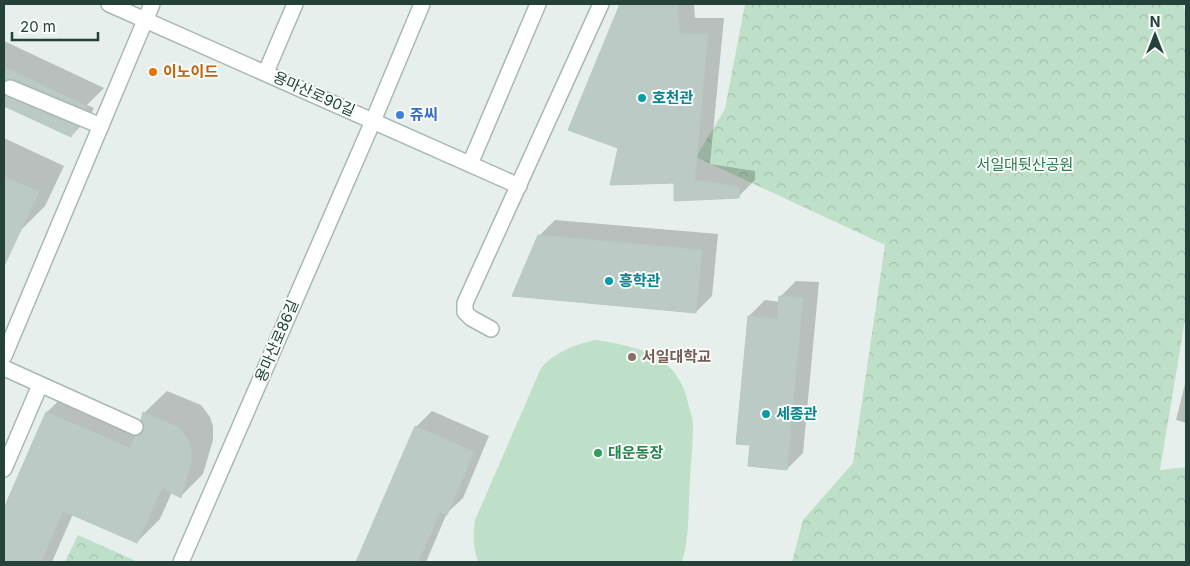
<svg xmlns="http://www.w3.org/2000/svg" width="1190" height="566" viewBox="0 0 1190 566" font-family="Inter,'Noto Sans KR',sans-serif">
<defs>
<pattern id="forest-crowns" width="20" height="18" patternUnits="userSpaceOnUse" patternTransform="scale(1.25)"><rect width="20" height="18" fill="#bfe0c8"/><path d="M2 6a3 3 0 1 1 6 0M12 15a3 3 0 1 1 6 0" fill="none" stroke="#a4c1ad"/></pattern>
</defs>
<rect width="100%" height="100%" fill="#e6efeb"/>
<!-- forest -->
<g fill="url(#forest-crowns)">
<polygon points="745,4 1183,4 1186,14 1186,314 1160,470 1186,467 1186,562 792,562 803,520 853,463 885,245 696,157 725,109"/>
<polygon points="78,535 138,562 139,562 65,562"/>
</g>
<!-- garden -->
<path fill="#bfe0c8" d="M596,340C641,347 680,356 689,407C691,413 693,419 693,426C693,443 691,461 690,479C688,506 690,536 682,562H478C473,547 473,536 475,520L541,368C555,352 575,344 596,340Z"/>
<!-- shadow -->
<g fill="#0003">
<polygon points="622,4 694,4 695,18 724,18 710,164 755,171 755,180 739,196 675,182 619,147 570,129"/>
<polygon points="4,41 104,88 87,105 94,108 89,118 71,136 4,105"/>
<polygon points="4,138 64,166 45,206 19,232 4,225"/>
<polygon points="555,220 718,234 712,296 696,312 539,236"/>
<polygon points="796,281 819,282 803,453 787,469 752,444 749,316 765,300 780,302 780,297"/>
<polygon points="1186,380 1186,423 1176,420"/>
<polygon points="70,390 142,421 144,413 167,391 201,405 210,417 213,426 213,440 203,474 181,496 172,492 160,519 137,542 73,514 52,562 4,562 4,511 47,412"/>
<polygon points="432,411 489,436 463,498 447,513 426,562 370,562 359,558 416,427"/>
</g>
<!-- building -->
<g fill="#bbcac4" stroke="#b8c9c2">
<polygon points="620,4 677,4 680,34 708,34 695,180 740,187 739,198 674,201 674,183 610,185 618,148 568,130"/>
<polygon points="4,67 87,106 85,109 14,79 8,79 4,81"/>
<polygon points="4,95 77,126 71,137 4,106"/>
<polygon points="4,176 39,192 4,266"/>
<polygon points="538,235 702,250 696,313 512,296"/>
<polygon points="779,296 803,298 787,470 748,466 750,445 736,444 748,316 777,319"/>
<polygon points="46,412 130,448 135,436 140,435 144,430 144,426 141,420 143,412 178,427 188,439 191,449 191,463 181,498 162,488 137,543 63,511 41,562 4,562 4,508"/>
<polygon points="415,426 474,452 447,515 440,512 418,562 356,562"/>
</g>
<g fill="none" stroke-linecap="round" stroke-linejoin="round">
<defs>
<g id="minor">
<polyline points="109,4 519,186"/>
<polyline points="266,72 295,4"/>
<polyline points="10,88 101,126"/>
<polyline points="470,164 538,4"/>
<polyline points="491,329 471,318 465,312 465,303 601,4"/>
<polyline points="4,356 152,4"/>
<polyline points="4,368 135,427"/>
<polyline points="4,469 40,385"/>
<polyline points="181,562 373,121 422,4"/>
</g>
</defs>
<!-- minor casing -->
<use href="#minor" stroke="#a8b8b2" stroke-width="18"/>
<!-- minor -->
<use href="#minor" stroke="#fff" stroke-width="15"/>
</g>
<!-- markers -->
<circle fill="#e8710a" stroke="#f7fbf9" stroke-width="2" cx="153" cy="72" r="5"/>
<g fill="#0f9aa8" stroke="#f7fbf9" stroke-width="2">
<circle cx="642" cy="98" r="5"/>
<circle cx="609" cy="281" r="5"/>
<circle cx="766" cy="414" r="5"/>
</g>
<circle fill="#3f7fe0" stroke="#f7fbf9" stroke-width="2" cx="400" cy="115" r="5"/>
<circle fill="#8d6e63" stroke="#f7fbf9" stroke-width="2" cx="632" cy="357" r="5"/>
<circle fill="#2e9e5b" stroke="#f7fbf9" stroke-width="2" cx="598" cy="453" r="5"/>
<g text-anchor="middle" stroke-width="4" stroke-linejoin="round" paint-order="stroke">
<!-- food labels -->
<g font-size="15" font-weight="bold" fill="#c56008" stroke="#f7fbf9" text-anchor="start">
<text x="163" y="77">이노이드</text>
</g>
<!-- street labels -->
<g font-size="15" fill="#24423a" stroke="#f7fbf9">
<text transform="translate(314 94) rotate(24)" y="5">용마산로90길</text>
<text transform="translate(277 341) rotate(-67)" y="5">용마산로86길</text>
</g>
<!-- culture labels -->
<g font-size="15" font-weight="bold" fill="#0d838f" stroke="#f7fbf9" text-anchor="start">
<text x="652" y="103">호천관</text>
<text x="619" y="286">흥학관</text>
<text x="776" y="419">세종관</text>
</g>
<!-- shop labels -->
<g font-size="15" font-weight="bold" fill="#366cbe" stroke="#f7fbf9" text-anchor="start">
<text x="410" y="120">쥬씨</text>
</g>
<!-- park labels -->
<g font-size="15" fill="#2d7a4b" stroke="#f7fbf9">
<text x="1025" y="170">서일대뒷산공원</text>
</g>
<!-- education labels -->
<g font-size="15" font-weight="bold" fill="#785e54" stroke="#f7fbf9" text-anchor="start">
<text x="642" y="362">서일대학교</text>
</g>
<!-- leisure labels -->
<g font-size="15" font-weight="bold" fill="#27864d" stroke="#f7fbf9" text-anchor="start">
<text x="608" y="458">대운동장</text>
</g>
</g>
<!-- border -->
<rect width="1190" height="566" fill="none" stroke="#24423a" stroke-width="10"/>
<!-- north arrow -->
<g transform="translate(1155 35)" stroke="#f7fbf9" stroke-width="4" paint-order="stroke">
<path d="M0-4L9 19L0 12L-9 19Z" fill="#24423a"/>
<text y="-8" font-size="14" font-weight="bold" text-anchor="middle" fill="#24423a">N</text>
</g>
<!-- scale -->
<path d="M12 32v8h86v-8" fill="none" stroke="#24423a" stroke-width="2.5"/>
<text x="20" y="32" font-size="15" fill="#24423a" stroke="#f7fbf9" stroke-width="4" paint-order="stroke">20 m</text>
</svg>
